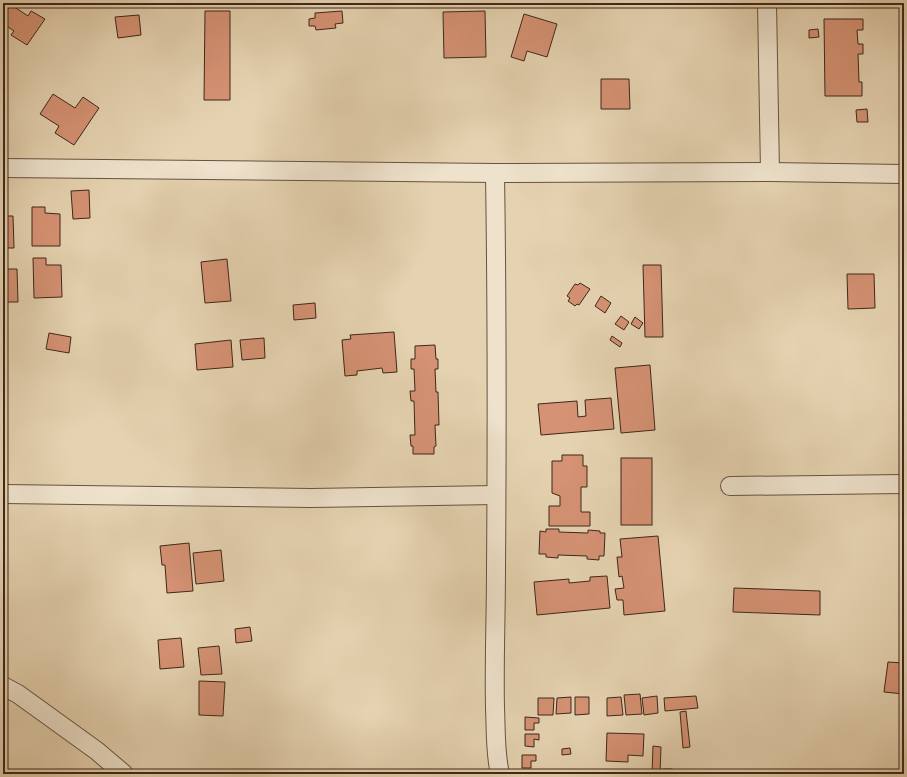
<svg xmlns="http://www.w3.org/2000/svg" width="907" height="777" viewBox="0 0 907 777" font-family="Vollkorn,serif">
<rect width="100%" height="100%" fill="#e5d2b0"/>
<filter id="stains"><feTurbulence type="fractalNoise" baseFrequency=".005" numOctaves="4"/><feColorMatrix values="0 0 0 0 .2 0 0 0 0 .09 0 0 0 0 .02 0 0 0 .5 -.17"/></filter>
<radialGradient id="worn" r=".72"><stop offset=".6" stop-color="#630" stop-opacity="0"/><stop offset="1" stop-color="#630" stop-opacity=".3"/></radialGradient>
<!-- building -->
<g fill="#d59274" stroke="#3e271a">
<polygon points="3,3 15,3 13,6 28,16 31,11 45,19 27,45 11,35 14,31 5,25 3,27"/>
<polygon points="267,3 284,3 284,6 267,7"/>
<polygon points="205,11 230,11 230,100 204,100"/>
<polygon points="342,11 343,23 335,24 336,28 316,30 315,26 309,26 309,19 315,18 315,13"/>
<polygon points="485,11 486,57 444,58 443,12"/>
<polygon points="524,14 557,24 547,57 527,51 524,61 511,57"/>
<polygon points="139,15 141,35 118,38 115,17"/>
<polygon points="824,19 863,19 863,30 857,30 858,44 863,44 863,54 858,54 859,82 862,82 862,96 825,96"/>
<polygon points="818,29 819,37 809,38 809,30"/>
<polygon points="601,79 629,79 630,109 601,109"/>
<polygon points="53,94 75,108 83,97 99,108 74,145 55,133 59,126 40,114"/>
<polygon points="867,109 868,122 857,122 856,110"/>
<polygon points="89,190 90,218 73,219 71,191"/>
<polygon points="32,207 45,207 45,213 60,214 60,246 32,246"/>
<polygon points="3,216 13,216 14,248 3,248"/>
<polygon points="33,258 46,258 46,265 61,265 62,297 34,298"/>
<polygon points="227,259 231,301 205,303 201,262"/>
<polygon points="643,265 661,265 663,337 645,337"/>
<polygon points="3,269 17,269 18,302 3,302"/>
<polygon points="847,274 874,274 875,308 848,309"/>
<polygon points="580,283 590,289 579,305 577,304 575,306 568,301 570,298 567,296 575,284 578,285"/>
<polygon points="601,296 611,303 605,313 595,306"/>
<polygon points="315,303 316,318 294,320 293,305"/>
<polygon points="621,316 629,322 624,330 615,324"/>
<polygon points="635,317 643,323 639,329 631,324"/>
<polygon points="394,332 397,372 383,373 382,368 357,371 357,375 345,376 342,340 351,339 350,335"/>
<polygon points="49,333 71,337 69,353 46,349"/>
<polygon points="612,336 622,343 620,347 610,340"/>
<polygon points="264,338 265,358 242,360 240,340"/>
<polygon points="231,340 233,367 197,370 195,344"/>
<polygon points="435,345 436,359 438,359 438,369 435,369 436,392 438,392 439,425 435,425 436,446 434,447 434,454 413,454 413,446 411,446 410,435 415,435 414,401 411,401 410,391 415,391 414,369 411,369 411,359 415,359 415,346"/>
<polygon points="650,365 655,430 621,433 615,368"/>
<polygon points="611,398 614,429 541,435 538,404 577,401 578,417 586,416 585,400"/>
<polygon points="562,455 583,455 583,466 587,466 587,487 581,487 581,512 590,512 590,526 549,526 549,506 560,506 560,496 552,493 552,461 562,461"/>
<rect x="621" y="458" width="31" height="67"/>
<polygon points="546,529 559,529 559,532 588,533 588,530 600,531 600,533 605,533 604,556 599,556 599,560 587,559 587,556 558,555 558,558 546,557 546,554 539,554 540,531 546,532"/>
<polygon points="658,536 665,611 624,615 623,600 617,600 615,589 624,588 622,576 619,577 617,557 622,557 620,539"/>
<polygon points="189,543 193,591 167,593 165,565 162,565 160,546"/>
<polygon points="221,550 224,581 196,584 193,553"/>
<polygon points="607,576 610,608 537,615 534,582 569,579 569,583 590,581 590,577"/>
<polygon points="734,588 820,591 820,615 733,612"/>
<polygon points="250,627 252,641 236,643 235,629"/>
<polygon points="181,638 184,667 160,669 158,640"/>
<polygon points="219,646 222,674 201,675 198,648"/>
<polygon points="888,662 904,663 904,694 884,692"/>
<polygon points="199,681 225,682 223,716 199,715"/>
<polygon points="640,694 642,714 626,715 624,695"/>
<polygon points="657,696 658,713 644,715 642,698"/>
<polygon points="696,696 698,708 665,711 664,698"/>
<polygon points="571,697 571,713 556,714 557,698"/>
<polygon points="575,697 589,697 589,714 575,715"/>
<polygon points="621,697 623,715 607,716 607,698"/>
<polygon points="538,698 554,698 553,715 538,715"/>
<polygon points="686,711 690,747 683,748 680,712"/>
<polygon points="525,717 539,718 539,723 534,723 534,730 525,730"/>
<polygon points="607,733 644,734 643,756 628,755 628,762 606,761"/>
<polygon points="525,734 539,734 539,740 534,739 534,747 525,746"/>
<polygon points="653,746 661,747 660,774 652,774"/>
<polygon points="570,748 571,754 562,755 562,749"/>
<polygon points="522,755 536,755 536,761 531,761 531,768 522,768"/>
<rect x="663" y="769" width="9" height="5"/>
</g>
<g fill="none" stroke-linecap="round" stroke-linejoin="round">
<defs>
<g id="minor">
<polyline points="767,3 770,172"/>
<polyline points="3,168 495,173 770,172 904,174"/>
<path d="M495,173C497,305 497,437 496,569C496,615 494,661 495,708C496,730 495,753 500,774"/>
<polyline points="730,486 904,484"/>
<polyline points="3,494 311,498 496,495"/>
<polyline points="3,686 18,694 97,751 124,774"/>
</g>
</defs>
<!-- minor casing -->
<use href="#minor" stroke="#685240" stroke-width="20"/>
<!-- minor -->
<use href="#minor" stroke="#eee2cc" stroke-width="18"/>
</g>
<!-- margin -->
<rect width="907" height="777" fill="none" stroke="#e5d2b0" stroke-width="16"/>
<rect x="4" y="4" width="899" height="769" fill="none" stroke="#3e271a" stroke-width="2"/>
<rect x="8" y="8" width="891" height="761" fill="none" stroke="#3e271a"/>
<rect width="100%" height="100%" filter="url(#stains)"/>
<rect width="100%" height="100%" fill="url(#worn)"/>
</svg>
